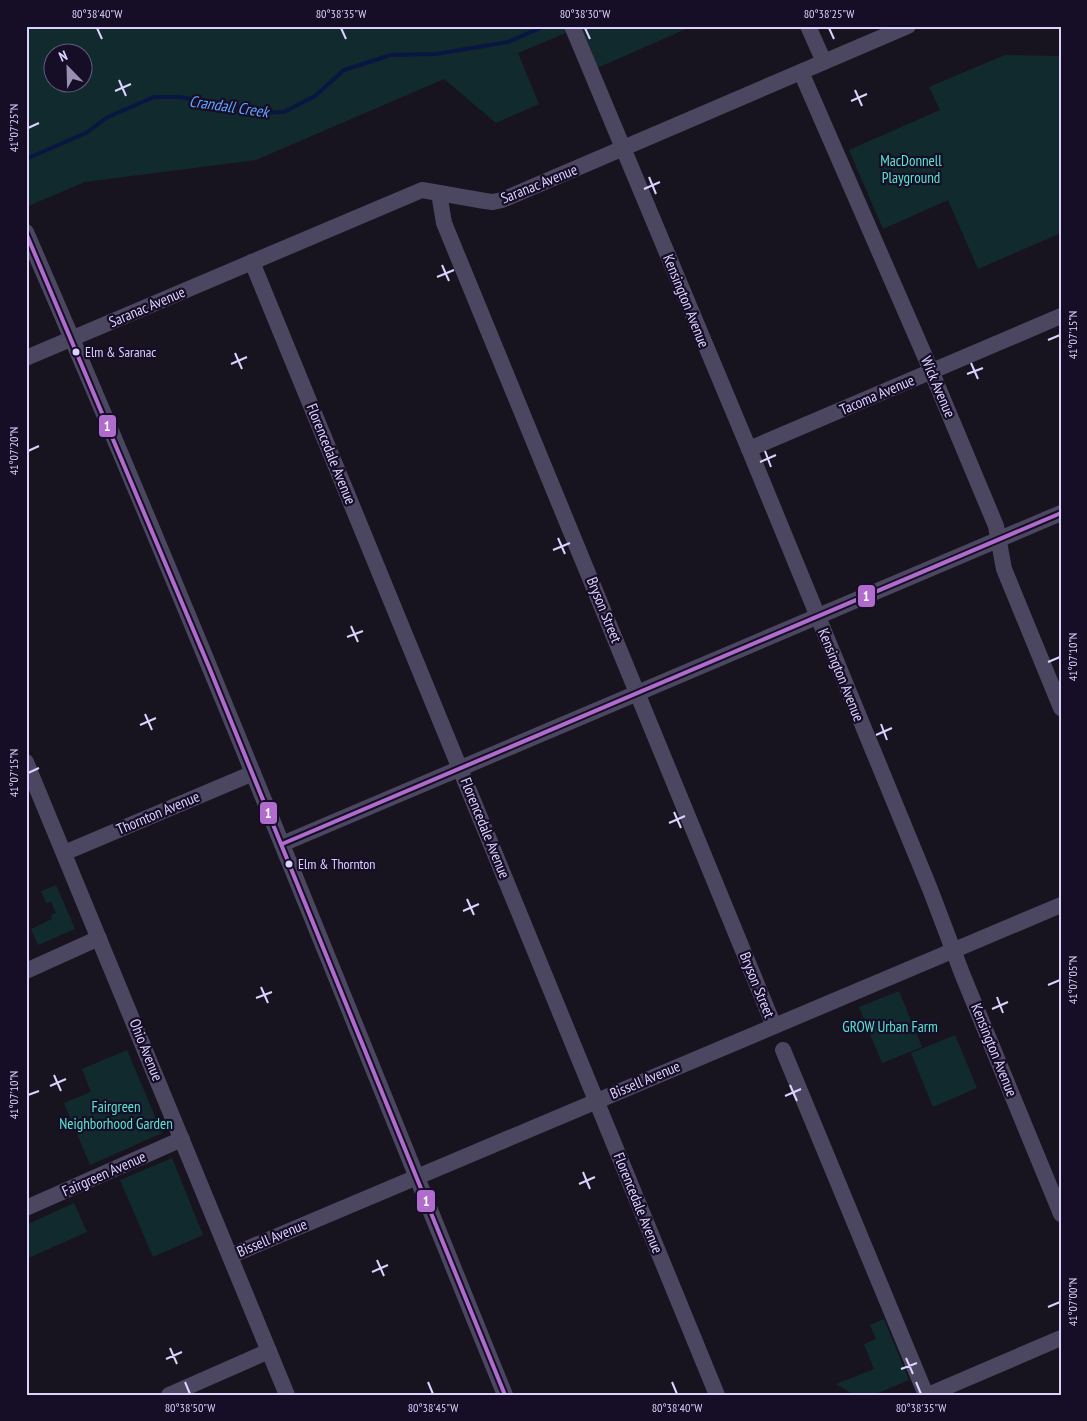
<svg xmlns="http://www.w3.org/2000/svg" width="1087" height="1421" viewBox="0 0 1087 1421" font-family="'PT Sans Narrow',sans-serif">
<rect width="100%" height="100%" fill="#171420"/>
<!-- green -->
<g fill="#112a2e" fill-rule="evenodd">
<path d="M26,26H693L590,71L573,30L518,53L539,104L496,123L444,79L256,160L85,182L26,207ZM52,52H82V82H52Z"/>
<polygon points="1005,55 1061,56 1061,233 978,269 948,200 883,229 849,150 940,110 929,87"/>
<polygon points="56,885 75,929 38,945 31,929 52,919 51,915 56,913 51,902 46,903 41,891"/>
<polygon points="899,991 922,1047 882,1063 859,1007"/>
<polygon points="955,1035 977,1088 933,1107 911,1053"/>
<polygon points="127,1050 162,1133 90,1165 64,1103 91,1092 82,1069"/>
<polygon points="172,1158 203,1235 153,1257 120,1180"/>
<polygon points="74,1203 87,1232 26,1259 26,1225"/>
<polygon points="884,1319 909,1380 873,1395 854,1395 836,1384 874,1369 864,1344 876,1339 870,1325"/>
</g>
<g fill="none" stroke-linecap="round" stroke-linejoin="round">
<!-- stream -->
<polyline stroke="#081742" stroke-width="4" points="26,159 86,133 108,117 154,97 179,97 223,104 262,113 284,112 315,96 344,70 391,55 436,54 508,42 545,26"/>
<!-- minor -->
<g stroke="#4c4761" stroke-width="16">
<polyline points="572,26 749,449 930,889 963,976 1061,1214"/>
<polyline points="808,26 824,62"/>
<polyline points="801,72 927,361 996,526 1004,569 1061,708"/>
<polyline points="439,193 444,223 774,1026"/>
<path d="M26,232C193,617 347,1006 505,1395"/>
<polyline points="252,262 717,1395"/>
<polyline points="26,358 422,190 485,201 493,202 502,200 908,26"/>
<polyline points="749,449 1061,316"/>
<polyline points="26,762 287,1395"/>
<polyline points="282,844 1061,513"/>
<polyline points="64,853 253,773"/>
<polyline points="26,971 99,938"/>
<polyline points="783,1050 926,1395"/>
<polyline points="26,1208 182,1139"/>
<polyline points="230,1256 1061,905"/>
<polyline points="169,1395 269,1351"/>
<polyline points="928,1395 1061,1338"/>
</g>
<defs>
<g id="bus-1">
<polyline points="26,233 209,667 505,1395"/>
<polyline points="282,844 1061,513"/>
</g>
</defs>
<!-- bus-1 casing -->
<use href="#bus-1" stroke="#150e26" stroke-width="8"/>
<!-- bus-1 -->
<use href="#bus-1" stroke="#b06ccc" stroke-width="4"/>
</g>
<!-- ticks -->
<path fill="none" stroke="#ddd2ff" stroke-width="2" d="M97,28L102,39M341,28L346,39M585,28L590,39M829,28L834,39M119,80L126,96M855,90L862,106M115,91L131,84M851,101L867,94M28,128L39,123M649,177L656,194M644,189L660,182M442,265L449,281M437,277L454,270M1048,340L1060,335M235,353L242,369M971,363L978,379M231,364L247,357M967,374L983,368M28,451L39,446M765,451L771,467M760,462L776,455M558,538L565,554M553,550L570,543M351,626L358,642M347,637L363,631M1048,662L1060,657M145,714L152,730M881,724L887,740M140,725L156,718M876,735L892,728M28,773L39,768M674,812L681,828M669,823L685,816M467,899L474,915M463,911L479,904M1048,985L1060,980M261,987L268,1003M997,997L1003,1013M256,998L272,992M992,1009L1008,1002M54,1075L61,1091M790,1085L797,1101M50,1086L66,1079M28,1095L39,1091M785,1096L801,1089M583,1172L590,1189M579,1184L595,1177M377,1260L384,1276M372,1272L388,1265M1048,1307L1060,1302M170,1348L177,1364M906,1358L913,1374M166,1359L182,1352M901,1369L917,1363M185,1382L190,1394M428,1382L433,1394M672,1382L677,1394M916,1382L921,1394"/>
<!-- markers -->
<g fill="#ddd2ff" stroke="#150e26" stroke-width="2">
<circle cx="76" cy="352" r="4.5"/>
<circle cx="289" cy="864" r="4.5"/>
</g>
<g text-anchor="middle" stroke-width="4.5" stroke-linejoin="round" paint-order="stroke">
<!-- bus labels -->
<g font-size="14" fill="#ddd2ff" stroke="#150e26" text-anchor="start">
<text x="85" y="357">Elm &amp; Saranac</text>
<text x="298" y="869">Elm &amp; Thornton</text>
</g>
<!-- park labels -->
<g font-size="15" fill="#58e5d3" stroke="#150e26">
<text x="911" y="166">MacDonnell<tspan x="911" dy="17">Playground</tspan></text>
<text x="890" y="1032">GROW Urban Farm</text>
<text x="116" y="1112">Fairgreen<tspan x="116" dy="17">Neighborhood Garden</tspan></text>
</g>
<!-- street labels -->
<g font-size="15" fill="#ddd2ff" stroke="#150e26">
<text transform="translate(539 184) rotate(-22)" y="5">Saranac Avenue</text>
<text transform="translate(686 301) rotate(68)" y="5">Kensington Avenue</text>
<text transform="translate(147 307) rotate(-23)" y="5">Saranac Avenue</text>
<text transform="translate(938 387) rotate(67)" y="5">Wick Avenue</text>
<text transform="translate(877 395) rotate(-23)" y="5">Tacoma Avenue</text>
<text transform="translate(331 454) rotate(68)" y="5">Florencedale Avenue</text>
<text transform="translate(604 610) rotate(68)" y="5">Bryson Street</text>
<text transform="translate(841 675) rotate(68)" y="5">Kensington Avenue</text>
<text transform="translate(158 813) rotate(-23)" y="5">Thornton Avenue</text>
<text transform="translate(485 828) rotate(68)" y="5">Florencedale Avenue</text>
<text transform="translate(757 985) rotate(68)" y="5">Bryson Street</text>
<text transform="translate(146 1050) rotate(68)" y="5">Ohio Avenue</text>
<text transform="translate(994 1050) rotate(68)" y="5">Kensington Avenue</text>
<text transform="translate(645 1080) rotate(-23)" y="5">Bissell Avenue</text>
<text transform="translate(104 1174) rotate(-24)" y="5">Fairgreen Avenue</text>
<text transform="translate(638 1203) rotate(68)" y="5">Florencedale Avenue</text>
<text transform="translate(272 1238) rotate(-23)" y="5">Bissell Avenue</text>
</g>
<!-- water labels -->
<g font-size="16" font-style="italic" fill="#60a3ff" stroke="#150e26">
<text transform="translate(229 106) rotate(8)" y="6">Crandall Creek</text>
</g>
</g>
<g stroke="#150e26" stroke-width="2">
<rect x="98" y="414" width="19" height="24" rx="5" fill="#b06ccc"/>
<rect x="857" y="584" width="19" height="24" rx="5" fill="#b06ccc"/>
<rect x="259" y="801" width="19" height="24" rx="5" fill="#b06ccc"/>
<rect x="416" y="1189" width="20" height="24" rx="5" fill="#b06ccc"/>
</g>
<g font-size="14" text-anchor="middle" font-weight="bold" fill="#fff">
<text x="107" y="431">1</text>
<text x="866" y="601">1</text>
<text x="268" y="818">1</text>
<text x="426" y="1206">1</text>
</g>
<!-- border -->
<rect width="1087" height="1421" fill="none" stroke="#150e26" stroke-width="55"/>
<!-- north arrow -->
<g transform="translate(68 68) rotate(337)"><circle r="24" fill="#150e26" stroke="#655c7d"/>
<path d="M0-4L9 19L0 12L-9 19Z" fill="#9890b1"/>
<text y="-8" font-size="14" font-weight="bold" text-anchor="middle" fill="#ddd2ff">N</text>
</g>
<rect x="28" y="28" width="1032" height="1366" fill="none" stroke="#ddd2ff" stroke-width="2"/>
<g font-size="12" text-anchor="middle" fill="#ddd2ff">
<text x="97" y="18">80°38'40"W</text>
<text x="341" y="18">80°38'35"W</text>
<text x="585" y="18">80°38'30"W</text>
<text x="829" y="18">80°38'25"W</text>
<text transform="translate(14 128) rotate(-90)" y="4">41°07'25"N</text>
<text transform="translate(1073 335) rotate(-90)" y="4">41°07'15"N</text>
<text transform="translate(14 451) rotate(-90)" y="4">41°07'20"N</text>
<text transform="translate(1073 657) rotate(-90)" y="4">41°07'10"N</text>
<text transform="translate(14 773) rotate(-90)" y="4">41°07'15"N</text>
<text transform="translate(1073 980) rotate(-90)" y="4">41°07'05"N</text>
<text transform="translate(14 1095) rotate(-90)" y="4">41°07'10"N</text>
<text transform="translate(1073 1302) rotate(-90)" y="4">41°07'00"N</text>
<text x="190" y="1412">80°38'50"W</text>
<text x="433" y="1412">80°38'45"W</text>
<text x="677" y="1412">80°38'40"W</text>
<text x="921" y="1412">80°38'35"W</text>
</g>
</svg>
